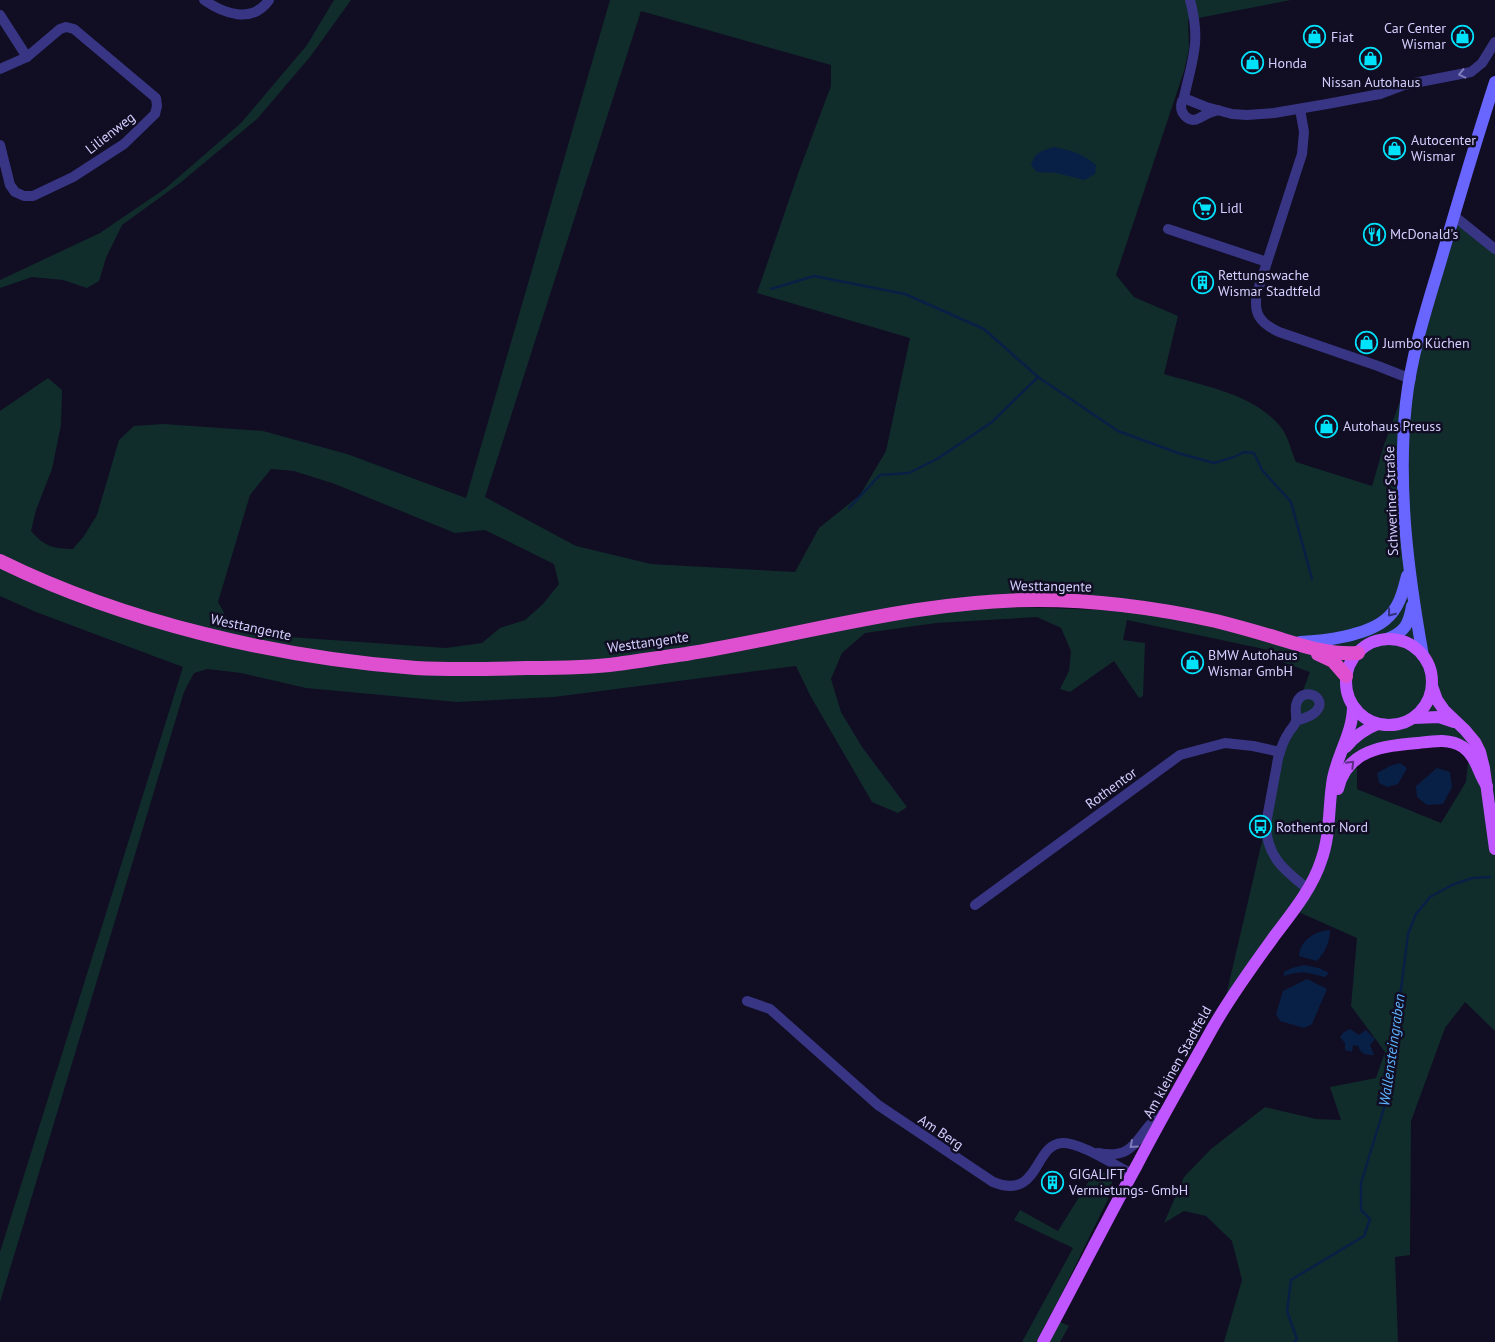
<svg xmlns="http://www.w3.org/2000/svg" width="1495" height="1342" viewBox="0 0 1495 1342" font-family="'PT Sans',sans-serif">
<rect width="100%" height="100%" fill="#110d23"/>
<!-- green -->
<g fill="#102d2c" fill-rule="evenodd">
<polygon points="334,0 351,0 310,57 257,119 180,183 122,225 106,258 99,281 87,288 63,280 32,277 0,288 0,280 100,233 166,188 241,123 307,45"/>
<path d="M610,0H1291L1188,20L1189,49L1184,71L1116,275L1134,297L1178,316L1164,374C1203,386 1252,393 1280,426C1288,435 1291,451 1296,462L1372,486L1384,445L1407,382L1431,287L1456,218L1495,250V1031L1465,1002L1445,1028L1411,1121L1410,1255L1395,1257L1398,1342H1224L1242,1280L1232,1241L1206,1216L1184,1211L1164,1223L1184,1177L1211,1149L1265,1107L1316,1119L1341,1120L1330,1087L1376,1078L1385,1052L1351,1006L1357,938L1294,910L1245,976L1223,1009L1266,824L1280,752L1310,672L1279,661L1282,653L1127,620L1123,640L1145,643L1143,696L1139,698L1114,661L1070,692L1060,689L1069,671L1071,651L1061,628L1037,617L936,623L865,633L842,653L831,679L841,712L862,747L907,807L898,813L872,802L811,697L796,666L554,697L457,702L306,688L241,673L207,669L194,673L184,692L0,1302V1252L183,667L36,612L0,596V567C151,639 320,674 487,675C519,675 552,675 585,672C654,665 722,653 790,640C830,632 869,622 909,617C938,613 966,609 995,608C1039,606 1084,610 1128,611V607L1036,600L989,602L893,613L691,653L615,664L478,670L416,668L351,661L285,651L212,636L131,613L41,580L0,561V411L48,378L62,390L61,425L52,469L36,510L31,531C44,546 53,549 73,549L84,536L97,515L119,440L134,426L163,424L263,431L347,454L466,498ZM641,11L831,65V86L799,171L757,293L910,338L886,451L860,495L819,528L795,572L651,564L576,546L485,497ZM271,469L294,471L335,484L455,533L485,530L554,564L559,584L543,604L525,620L500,628L482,643L446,648L289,637L227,618L218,602L250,495ZM1438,741L1455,743L1469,752L1466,782L1441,823L1357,789V758C1381,743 1411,744 1438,741Z"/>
<polygon points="1097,1168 1109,1176 1112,1180 1111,1188 1109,1197 1060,1297 1036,1342 1022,1342 1073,1248 1014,1220 1020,1210 1058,1231"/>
<polygon points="1058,1321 1069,1326 1060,1342 1046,1342"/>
</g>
<!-- water -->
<g fill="#092046">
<path d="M1054,147C1071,150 1083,154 1096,165L1095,174L1084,180L1057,173L1037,172L1031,165C1035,152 1041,151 1054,147Z"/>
<polygon points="1400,763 1407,768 1398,784 1388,787 1379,783 1377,773 1390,766"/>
<polygon points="1437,768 1450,772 1452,787 1443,804 1427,805 1417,797 1416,786"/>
<path d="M1330,930C1330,942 1325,952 1317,961L1299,956C1300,940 1315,931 1330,930Z"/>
<path d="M1304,965L1319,968L1329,973L1325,977C1306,973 1305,970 1284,976V972L1292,968Z"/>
<polygon points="1307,979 1327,989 1312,1024 1304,1028 1280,1021 1276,1014 1283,991"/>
<path d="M1350,1029L1359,1035L1366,1030L1375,1039L1370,1045L1374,1055C1365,1055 1362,1055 1358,1046L1353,1045L1352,1052L1345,1050V1043L1340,1037L1344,1032Z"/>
</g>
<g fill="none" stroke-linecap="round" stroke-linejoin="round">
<!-- stream -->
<g stroke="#092046" stroke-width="2.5">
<polyline points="771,289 814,276 905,294 984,329 1038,377 1118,431 1178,453 1214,463 1234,457 1244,452 1254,453 1262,470 1291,502 1312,579"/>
<polyline points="849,508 880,475 909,473 937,459 992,422 1038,377"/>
<polyline points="1294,1342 1297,1339 1287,1311 1291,1280 1364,1236 1370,1219 1361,1210 1361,1183 1385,1105 1395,1037 1408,934 1416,914 1430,897 1452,885 1472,878 1490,877"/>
</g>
<!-- minor -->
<g stroke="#383684" stroke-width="10">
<path d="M204,0C224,14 252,24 269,0"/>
<path d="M1190,0C1201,41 1193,57 1184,97L1186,99L1206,107L1232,114L1247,115L1274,113L1327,104L1380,94L1404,85L1471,72L1482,63L1495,42"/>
<polyline points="0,15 27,57"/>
<polyline points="0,69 27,57 60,29 66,27 74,29 156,98 157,106 155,114 124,144 73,177 33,196 24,196 15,192 10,185 0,145"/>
<path d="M1186,99L1182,101C1180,107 1181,112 1185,116C1193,124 1199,118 1207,114C1210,112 1215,111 1218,110"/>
<path d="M1300,109L1304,132L1302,154L1257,293C1253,314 1260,323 1279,332L1378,366L1411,379"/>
<polyline points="1454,216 1495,249"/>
<polyline points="1168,229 1267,262"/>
<path d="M1296,721C1304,718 1315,716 1319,707C1323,695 1303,688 1297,702C1294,708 1297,714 1296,721C1295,726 1290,729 1288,734C1284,739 1282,746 1280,752C1277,759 1277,767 1275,775C1272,791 1269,808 1266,824C1266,856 1284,870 1308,889"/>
<polyline points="975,905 1180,755 1225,743 1253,746 1280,752"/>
<path d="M747,1001L770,1009L878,1105L993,1182C1040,1201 1033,1145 1062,1143C1078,1141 1116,1166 1132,1174"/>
<path d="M1098,1153C1139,1161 1136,1131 1162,1114"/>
</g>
<!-- secondary -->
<g stroke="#6966ff" stroke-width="12">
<path d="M1387,639C1405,632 1409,624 1412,606"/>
<path d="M1300,642C1324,641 1365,636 1385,620C1399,609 1403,592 1407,576"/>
<path d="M1423,656C1408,572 1397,488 1406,403C1411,356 1427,306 1441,260C1458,201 1476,141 1495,82"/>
</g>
<!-- primary -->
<g stroke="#bf56ff" stroke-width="12">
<circle cx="1389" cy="682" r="43"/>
<polyline points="1432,686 1437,700 1444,710 1465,730 1475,742 1480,752 1484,768 1495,849"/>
<polyline points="1413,718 1439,717 1454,722"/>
<path d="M1346,747C1355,736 1365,729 1378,724"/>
<path d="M1338,789C1347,749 1384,746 1418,743C1433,741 1450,738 1463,747C1477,757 1478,774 1487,786"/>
<path d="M1043,1342C1075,1283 1105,1223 1137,1165C1161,1119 1187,1074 1212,1029C1230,997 1252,967 1273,938C1291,914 1312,889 1321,861C1331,834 1328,806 1333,778C1338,753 1353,732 1353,706"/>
</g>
<!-- trunk -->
<g stroke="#df50d0" stroke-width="14">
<path d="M0,561C124,622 278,658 416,668C453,670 490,669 527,668C557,668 588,668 617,664C640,661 663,657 686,654C803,635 918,600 1037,600C1097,600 1157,608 1216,621C1236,626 1257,632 1277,638C1303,646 1329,655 1358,653"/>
<polyline points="1318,654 1333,661 1346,676"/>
</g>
</g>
<!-- one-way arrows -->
<defs><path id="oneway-chevron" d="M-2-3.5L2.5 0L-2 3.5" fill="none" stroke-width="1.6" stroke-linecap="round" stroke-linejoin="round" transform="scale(1.25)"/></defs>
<g stroke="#7e7bbb">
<use href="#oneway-chevron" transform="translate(1462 74) rotate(167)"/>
<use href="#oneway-chevron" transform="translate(1133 1145) rotate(138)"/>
</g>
<use stroke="#34317b" href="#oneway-chevron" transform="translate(1391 613) rotate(128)"/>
<use stroke="#5f2e86" href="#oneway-chevron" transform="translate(1351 764) rotate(-46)"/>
<!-- icons -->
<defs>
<symbol id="shop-ring" viewBox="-11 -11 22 22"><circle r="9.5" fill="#110d23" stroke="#00e2fa" stroke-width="1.5"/><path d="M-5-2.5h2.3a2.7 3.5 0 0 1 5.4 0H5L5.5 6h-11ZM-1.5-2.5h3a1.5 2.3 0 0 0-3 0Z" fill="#00e2fa"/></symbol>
<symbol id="supermarket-ring" viewBox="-11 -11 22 22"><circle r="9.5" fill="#110d23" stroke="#00e2fa" stroke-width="1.5"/><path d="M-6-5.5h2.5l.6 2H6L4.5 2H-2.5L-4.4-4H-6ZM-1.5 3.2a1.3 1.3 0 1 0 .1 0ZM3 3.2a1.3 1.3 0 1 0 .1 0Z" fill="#00e2fa"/></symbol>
<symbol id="restaurant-ring" viewBox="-11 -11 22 22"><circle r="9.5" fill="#110d23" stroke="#00e2fa" stroke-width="1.5"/><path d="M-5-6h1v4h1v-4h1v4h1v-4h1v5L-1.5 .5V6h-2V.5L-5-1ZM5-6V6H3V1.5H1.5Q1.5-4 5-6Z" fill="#00e2fa"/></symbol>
<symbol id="building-ring" viewBox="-11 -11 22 22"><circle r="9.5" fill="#110d23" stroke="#00e2fa" stroke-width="1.5"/><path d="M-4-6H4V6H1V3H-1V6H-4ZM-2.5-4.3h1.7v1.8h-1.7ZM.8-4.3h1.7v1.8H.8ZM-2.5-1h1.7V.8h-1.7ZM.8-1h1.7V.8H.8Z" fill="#00e2fa"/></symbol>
<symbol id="bus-ring" viewBox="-11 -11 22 22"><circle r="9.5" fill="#110d23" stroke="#00e2fa" stroke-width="1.5"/><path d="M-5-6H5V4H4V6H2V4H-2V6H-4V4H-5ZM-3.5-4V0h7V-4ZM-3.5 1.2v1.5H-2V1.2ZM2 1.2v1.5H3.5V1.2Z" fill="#00e2fa"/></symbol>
</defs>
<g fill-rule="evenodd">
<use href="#shop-ring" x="1450" y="24" width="25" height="25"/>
<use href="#shop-ring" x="1302" y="24" width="25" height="25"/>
<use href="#shop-ring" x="1358" y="46" width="25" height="25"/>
<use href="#shop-ring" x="1240" y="50" width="25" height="25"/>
<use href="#shop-ring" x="1382" y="136" width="25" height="25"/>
<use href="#supermarket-ring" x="1192" y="196" width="25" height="25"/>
<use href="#restaurant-ring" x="1362" y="222" width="25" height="25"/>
<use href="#building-ring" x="1190" y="270" width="25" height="25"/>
<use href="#shop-ring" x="1354" y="330" width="25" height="25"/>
<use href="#shop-ring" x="1314" y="414" width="25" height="25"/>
<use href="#shop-ring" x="1180" y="650" width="25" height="25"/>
<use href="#bus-ring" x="1248" y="814" width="25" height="25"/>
<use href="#building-ring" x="1040" y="1170" width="25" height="25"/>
</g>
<g text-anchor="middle" stroke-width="5" stroke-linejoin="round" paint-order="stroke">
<!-- poi labels -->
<g font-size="14" fill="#d4cfff" stroke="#110d23" text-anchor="start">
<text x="1446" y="33" text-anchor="end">Car Center<tspan x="1446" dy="16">Wismar</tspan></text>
<text x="1331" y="42">Fiat</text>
<text x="1268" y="68">Honda</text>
<text x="1371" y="87" text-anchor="middle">Nissan Autohaus</text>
<text x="1411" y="145">Autocenter<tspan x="1411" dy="16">Wismar</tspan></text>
<text x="1220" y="213">Lidl</text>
<text x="1390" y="239">McDonald's</text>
<text x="1218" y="280">Rettungswache<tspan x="1218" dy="16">Wismar Stadtfeld</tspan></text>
<text x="1383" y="348">Jumbo Küchen</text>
<text x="1343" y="431">Autohaus Preuss</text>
<text x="1208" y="660">BMW Autohaus<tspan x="1208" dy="16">Wismar GmbH</tspan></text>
<text x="1276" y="832">Rothentor Nord</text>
<text x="1069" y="1179">GIGALIFT<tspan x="1069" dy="16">Vermietungs- GmbH</tspan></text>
</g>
<!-- street labels -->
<g font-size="14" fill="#d4cfff" stroke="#110d23">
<text transform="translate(110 133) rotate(-38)" y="5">Lilienweg</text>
<text transform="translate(1391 501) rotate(-92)" y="5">Schweriner Straße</text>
<text transform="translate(1051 586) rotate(1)" y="5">Westtangente</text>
<text transform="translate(251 627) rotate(12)" y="5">Westtangente</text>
<text transform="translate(648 642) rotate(-8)" y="5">Westtangente</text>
<text transform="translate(1111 788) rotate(-36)" y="5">Rothentor</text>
<text transform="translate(1177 1062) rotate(-61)" y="5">Am kleinen Stadtfeld</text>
<text transform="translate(941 1132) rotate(34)" y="5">Am Berg</text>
</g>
<!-- water labels -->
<g font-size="15" font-style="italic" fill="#5db4ff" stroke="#110d23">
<text transform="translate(1392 1050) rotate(-82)" y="5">Wallensteingraben</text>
</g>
</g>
</svg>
